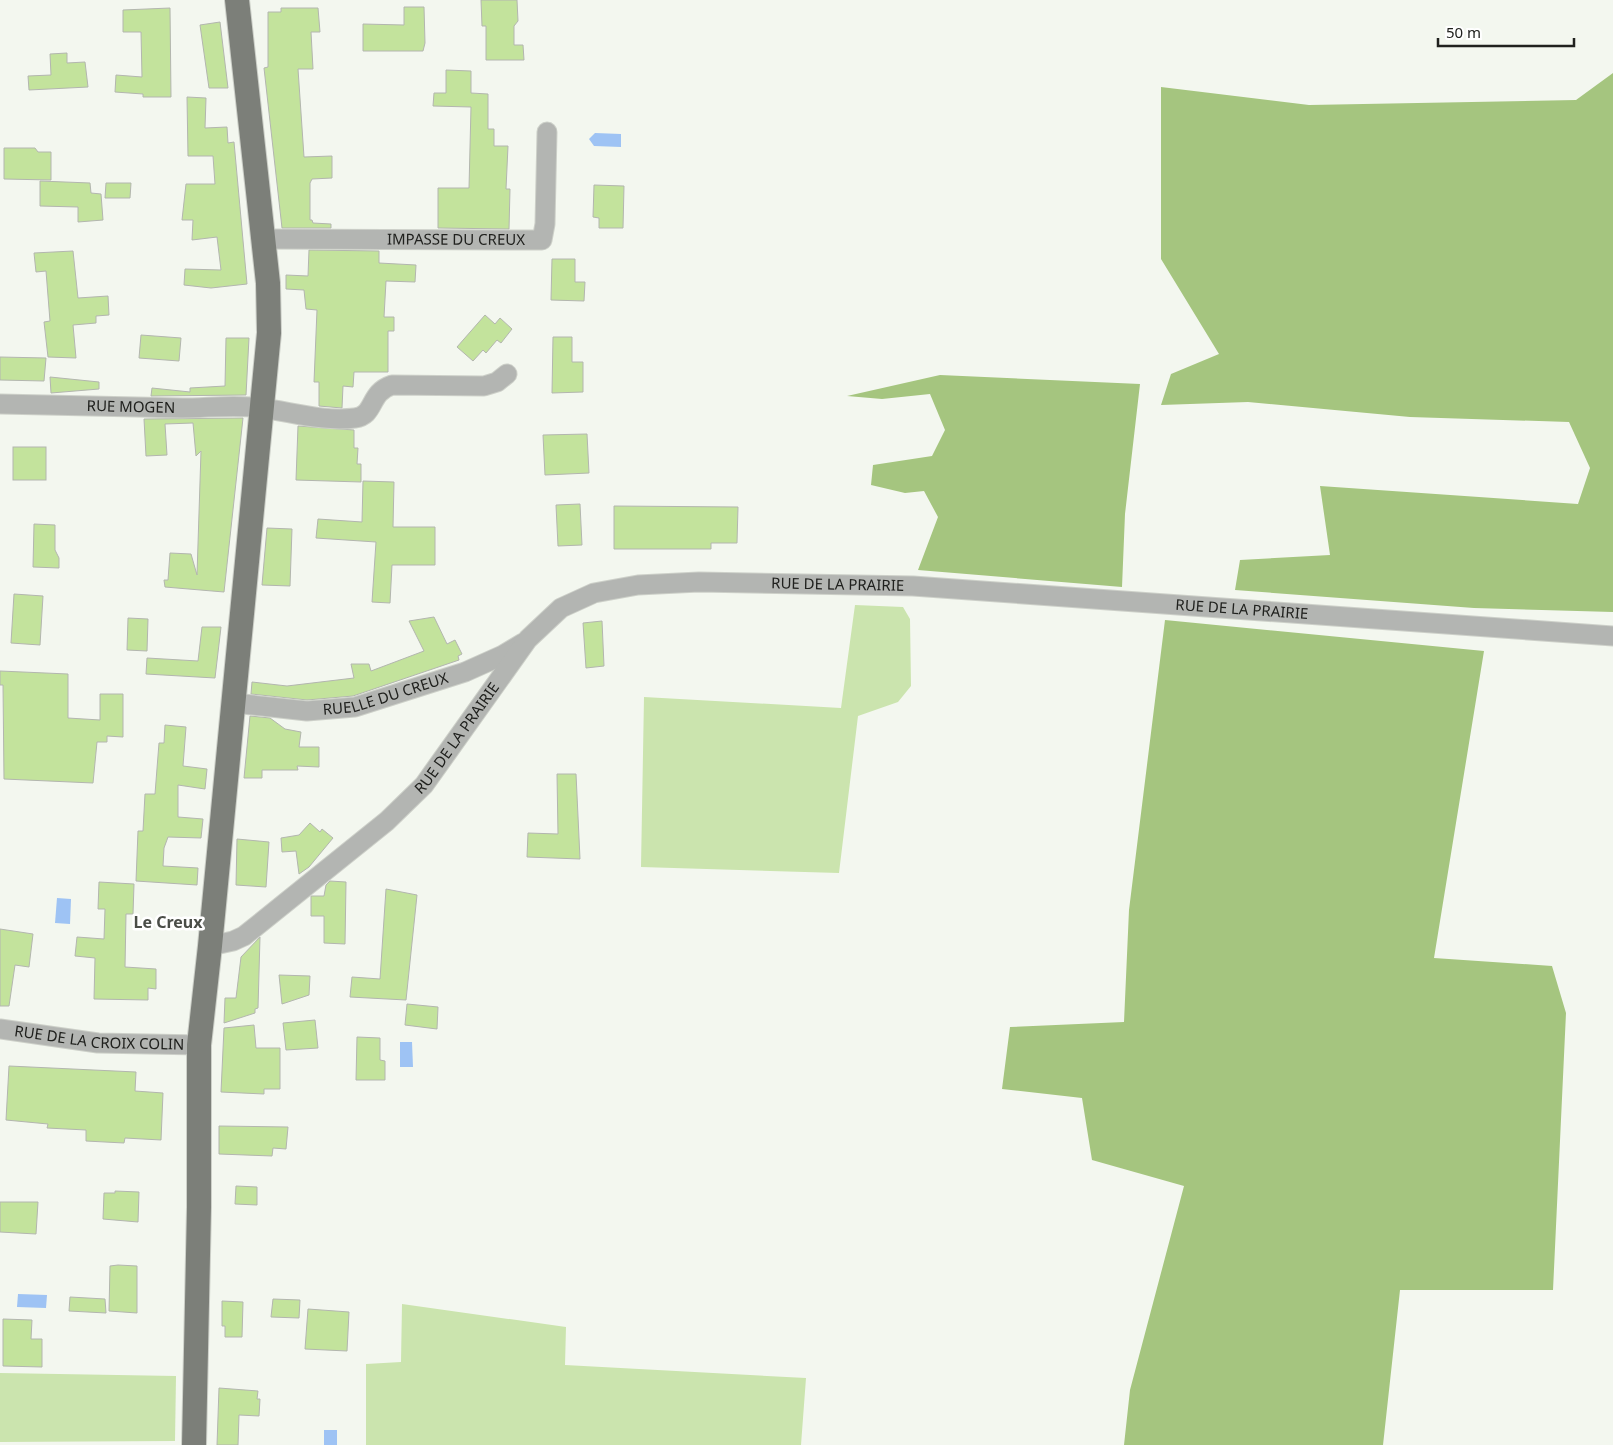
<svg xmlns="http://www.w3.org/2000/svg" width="1613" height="1445" viewBox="0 0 1613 1445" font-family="'Noto Sans',sans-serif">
<rect width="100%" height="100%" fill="#f3f7ef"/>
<!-- green -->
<g fill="#cbe4ae">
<polygon points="855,605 903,607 910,619 911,686 898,702 858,716 839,873 641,867 644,697 841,708"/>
<polygon points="402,1304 566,1327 565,1365 806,1378 801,1445 366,1445 366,1364 401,1362"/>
<polygon points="0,1373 176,1376 175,1441 0,1442"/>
</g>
<!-- forest -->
<g fill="#a5c57f">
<polygon points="1613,73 1613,612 1474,608 1235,590 1240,560 1330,555 1320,486 1578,504 1590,468 1569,422 1410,417 1248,402 1161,405 1171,374 1219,354 1161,259 1161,87 1309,105 1576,100"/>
<polygon points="940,375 1140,384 1125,514 1122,587 918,570 938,517 924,491 905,493 871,485 873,465 932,456 945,430 930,394 882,399 847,396"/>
<polygon points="1165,620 1484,651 1434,958 1552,966 1566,1013 1553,1290 1400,1290 1383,1445 1124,1445 1130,1390 1184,1186 1092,1160 1082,1098 1002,1089 1010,1027 1124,1022 1129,910"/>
</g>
<!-- water -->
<g fill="#9ec3f4">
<polygon points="595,133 621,134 621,147 594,146 589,139"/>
<polygon points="57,898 71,899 70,924 55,923"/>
<polygon points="400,1042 412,1042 413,1067 400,1067"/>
<polygon points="18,1294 47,1295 46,1308 17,1307"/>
<rect x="324" y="1430" width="13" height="15"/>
</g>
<!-- building -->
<g fill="#c3e39c" stroke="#b3b6af">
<polygon points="481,0 517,0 518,21 514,26 514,45 523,45 524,60 486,60 486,26 482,26"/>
<polygon points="404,7 424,7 425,43 423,51 363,51 363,24 404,25"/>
<polygon points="170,8 171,97 143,97 143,94 115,92 116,75 142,77 141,32 123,32 123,10"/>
<polygon points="281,8 318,8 320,32 311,32 313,69 298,69 304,157 332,156 332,178 312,179 310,183 310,220 312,220 313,223 331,224 331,228 282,228 264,68 268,67 268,12 281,12"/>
<polygon points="220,22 228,88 209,88 200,25"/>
<polygon points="67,53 67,63 85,62 88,87 29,90 28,76 51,75 50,54"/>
<polygon points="446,70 471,71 471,93 488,94 488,129 494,129 494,146 508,146 506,189 510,189 509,229 438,228 438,188 469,188 471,107 433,106 434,93 446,93"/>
<polygon points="187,97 206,98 205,128 227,127 228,143 234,142 247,284 211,288 184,285 185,269 221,270 217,237 192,240 193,220 182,220 186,184 215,184 213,156 188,156"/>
<polygon points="4,148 35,148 38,152 51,152 51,180 4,179"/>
<polygon points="40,181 90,183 91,193 101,194 103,220 78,222 78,207 40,206"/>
<polygon points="106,183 131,183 130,198 105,198"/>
<polygon points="594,185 624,186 623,228 599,228 599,218 593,217"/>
<polygon points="309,250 379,251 379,263 416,265 415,282 386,281 384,317 394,317 394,331 388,331 388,372 354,372 353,387 343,386 342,408 319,406 319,382 314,382 317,310 306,309 304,290 286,289 286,275 308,276"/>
<polygon points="73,251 78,298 108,296 109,315 96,316 96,323 73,325 76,358 48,357 44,322 50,321 46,271 36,272 34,253"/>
<polygon points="552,259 575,259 575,282 585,282 584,301 551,300"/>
<polygon points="485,315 495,324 500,318 512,329 501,343 497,340 486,353 483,350 473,361 457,347"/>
<polygon points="141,335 181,338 179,361 139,358"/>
<polygon points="553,337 572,337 572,362 583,362 583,392 552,393"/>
<polygon points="226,338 249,338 246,395 151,396 152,388 190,392 190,388 225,386"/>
<polygon points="0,357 46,358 44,381 0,380"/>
<polygon points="50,377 99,382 99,389 51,393"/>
<polygon points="243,418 224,592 165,587 164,580 168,580 170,553 191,554 197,575 201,451 196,456 193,423 165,424 167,455 146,456 144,419"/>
<polygon points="298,426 354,430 354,448 358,448 357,464 361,464 361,482 296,480"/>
<polygon points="587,434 589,473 545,475 543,435"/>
<rect x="13" y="447" width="33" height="33"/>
<polygon points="363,481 394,482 393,527 435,527 435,565 392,565 390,603 372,602 376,542 316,538 318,519 362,522"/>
<polygon points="580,504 582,545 558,546 556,505"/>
<polygon points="614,506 738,507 737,543 711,543 711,549 614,549"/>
<polygon points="34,524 55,525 55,550 59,558 59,568 33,567"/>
<polygon points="267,528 292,529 290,586 262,585"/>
<polygon points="14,594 43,596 40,645 11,643"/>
<polygon points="434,617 447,644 455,640 462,654 458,656 459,660 353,696 307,700 251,694 252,682 287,686 354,678 351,664 369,664 371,671 424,651 409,621"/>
<polygon points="128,618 148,619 147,651 127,650"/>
<polygon points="602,621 604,666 586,668 583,623"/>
<polygon points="202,627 221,627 215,678 146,674 147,658 198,661"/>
<polygon points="0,671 68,674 68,718 100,720 100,694 123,694 123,737 107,736 107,742 97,742 93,783 4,779 3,685 0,685"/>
<polygon points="250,716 270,718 285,729 301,732 299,747 319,747 319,767 297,766 298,770 262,770 262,778 244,778"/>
<polygon points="165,725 186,727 183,766 207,769 205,789 178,785 178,817 203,819 201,838 168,837 164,848 163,866 198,868 197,885 136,881 138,831 143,831 145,794 155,794 159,743 164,743"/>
<polygon points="557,774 576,774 580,859 527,857 528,833 558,834"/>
<polygon points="310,823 320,832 322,829 333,838 309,867 299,874 296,851 282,852 281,838 299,835"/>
<polygon points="237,839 269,842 266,887 236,885"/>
<polygon points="330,881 346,882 345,944 324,943 324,916 311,916 311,896 324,896 326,885"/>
<polygon points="99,882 134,884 133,914 126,914 125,967 156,969 156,989 148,988 148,1000 94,999 95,958 75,956 77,937 104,939 105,909 98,909"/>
<polygon points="386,889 417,895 406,1000 350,997 352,977 380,979"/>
<polygon points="0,929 33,934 29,967 15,965 9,1006 0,1006"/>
<polygon points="260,937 258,1008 255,1009 255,1013 224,1023 225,998 236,998 241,957"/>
<polygon points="279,975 310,976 309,995 282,1004"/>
<polygon points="407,1004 438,1007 437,1029 405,1025"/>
<polygon points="315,1020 318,1048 286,1050 283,1023"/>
<polygon points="254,1025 256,1048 280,1048 280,1089 264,1089 264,1094 221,1092 224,1028"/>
<polygon points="357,1037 380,1038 380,1060 385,1061 385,1080 356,1080"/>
<polygon points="9,1066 136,1072 135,1091 163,1093 161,1140 125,1138 124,1143 86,1141 86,1130 47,1128 48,1124 6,1120"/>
<polygon points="219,1126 288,1127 286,1149 273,1148 272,1156 219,1154"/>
<polygon points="236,1186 257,1187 257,1205 235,1204"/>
<polygon points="115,1191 139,1192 138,1222 103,1219 104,1193 115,1193"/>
<polygon points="0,1202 38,1202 36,1234 0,1232"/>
<polygon points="118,1265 137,1266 137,1313 109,1311 110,1266"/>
<polygon points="70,1297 105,1299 106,1313 69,1311"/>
<polygon points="273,1299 300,1300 299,1318 271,1317"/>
<polygon points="222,1301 243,1302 242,1337 225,1337 225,1326 222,1326"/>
<polygon points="308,1309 349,1312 347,1351 305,1349"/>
<polygon points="3,1319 32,1320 31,1339 42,1339 42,1367 3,1366"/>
<polygon points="219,1388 258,1391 257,1399 260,1399 259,1416 239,1415 238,1445 217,1445"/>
</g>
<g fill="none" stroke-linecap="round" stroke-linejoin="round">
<defs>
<g id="minor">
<path id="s1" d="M262,239L542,240L545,224L547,132"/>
<path id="s2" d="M0,404C61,405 121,407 182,408C208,408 235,404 261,408C292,412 323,422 355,418C376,415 368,393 392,385L484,386L497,382L507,374"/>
<path id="s3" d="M234,703L307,711L355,707L465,672L503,655L523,643"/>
<path id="s4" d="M210,946L233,941L244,936L387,821L424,785L528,639L561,608L594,593L638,585L699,582L913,586L1613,636"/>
<path id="s5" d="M0,1029L98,1043L199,1045"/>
</g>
<polyline id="major" points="194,1445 199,1207 199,1045 210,946 269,333 268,283 237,0"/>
</defs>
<!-- minor casing -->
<use href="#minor" stroke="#cdd0c9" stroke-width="21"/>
<!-- major casing -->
<use href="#major" stroke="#cdd0c9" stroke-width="26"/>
<!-- minor -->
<use href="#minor" stroke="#b3b5b2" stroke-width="19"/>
<!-- major -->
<use href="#major" stroke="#7c7f79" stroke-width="24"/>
</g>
<g text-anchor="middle" stroke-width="5" stroke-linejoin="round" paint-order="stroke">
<!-- street labels -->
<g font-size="15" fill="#20211e" stroke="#fff">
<text dy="5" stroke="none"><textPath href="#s1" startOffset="194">IMPASSE DU CREUX</textPath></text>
<text dy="5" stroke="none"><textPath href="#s2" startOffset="131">RUE MOGEN</textPath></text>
<text dy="5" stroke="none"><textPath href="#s4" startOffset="776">RUE DE LA PRAIRIE</textPath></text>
<text dy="5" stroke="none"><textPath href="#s4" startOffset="1181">RUE DE LA PRAIRIE</textPath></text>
<text dy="5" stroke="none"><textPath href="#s3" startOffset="154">RUELLE DU CREUX</textPath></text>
<text dy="5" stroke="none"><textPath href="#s4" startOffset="328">RUE DE LA PRAIRIE</textPath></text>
<text dy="5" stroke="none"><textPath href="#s5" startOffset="100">RUE DE LA CROIX COLIN</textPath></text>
</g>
<!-- neighbourhood labels -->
<g font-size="16" font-weight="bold" fill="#4a4d47" stroke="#fff">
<text x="168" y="928">Le Creux</text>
</g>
</g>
<!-- scale -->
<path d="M1438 38v8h136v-8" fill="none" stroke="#20211e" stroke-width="2.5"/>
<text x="1446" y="38" font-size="15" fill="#20211e" stroke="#ffffff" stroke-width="4" paint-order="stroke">50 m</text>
</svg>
